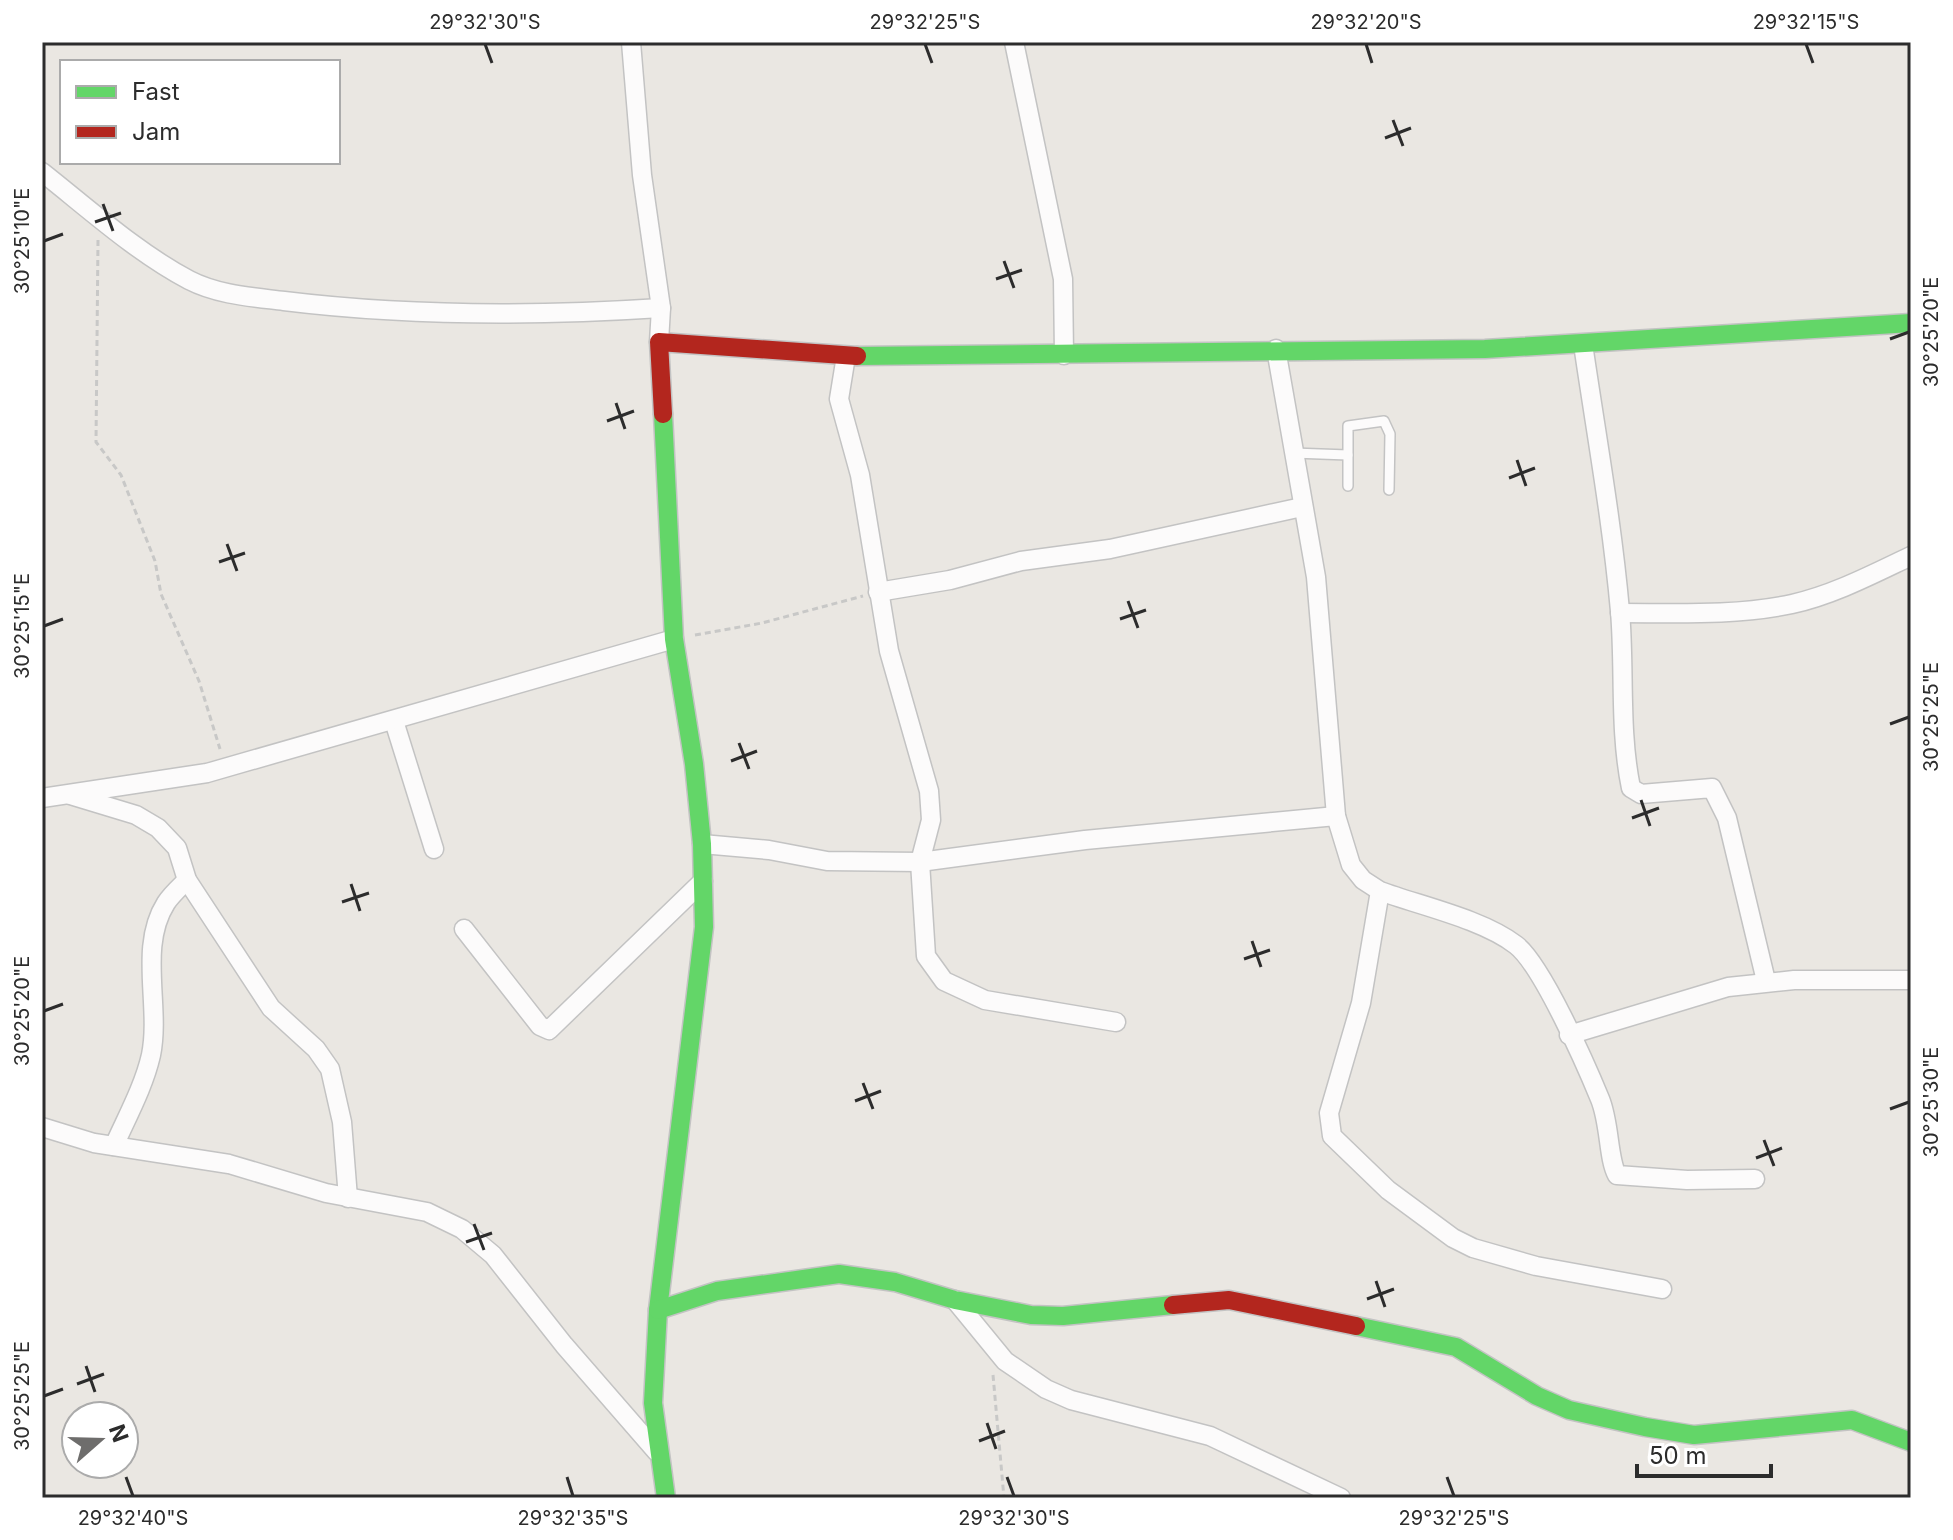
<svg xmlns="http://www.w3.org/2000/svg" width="1953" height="1540" viewBox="0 0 1953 1540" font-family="Inter,sans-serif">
<rect width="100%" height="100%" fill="#eae7e2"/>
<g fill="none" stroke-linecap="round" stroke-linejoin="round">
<defs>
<g id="lane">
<polyline points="1293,453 1348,455"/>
<polyline points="1348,486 1348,426 1384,421 1390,434 1389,490"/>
</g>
<g id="street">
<polyline points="631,42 642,175 661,308 659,342"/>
<polyline points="1014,42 1063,279 1064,355"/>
<path d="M42,172C89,209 136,252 189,280C218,295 252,297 284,301C406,316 538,316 661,308"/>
<path d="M1583,344C1596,433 1612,521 1620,611C1625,670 1619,730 1631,788L1641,794L1712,788L1727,818L1766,981"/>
<path d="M1276,349L1316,577L1336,816L1351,865L1363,880L1380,891C1421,906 1482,919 1516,945C1542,965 1586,1065 1600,1099C1610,1123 1608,1159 1617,1175L1687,1180L1755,1179"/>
<polyline points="846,356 839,399 860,475 889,651 929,791 931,820 920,862 926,956 944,981 985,1000 1116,1022"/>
<polyline points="878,592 950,580 1021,561 1110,549 1302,507"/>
<path d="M1620,613C1677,613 1736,616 1792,604C1833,595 1873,574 1911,556"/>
<polyline points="394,721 434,849"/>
<polyline points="70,795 136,815 158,828 177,848 187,880 271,1008 316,1049 330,1069 342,1122 348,1198"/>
<polyline points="42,798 207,773 674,639"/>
<polyline points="702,844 769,850 827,861 920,862 1085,840 1336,816"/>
<polyline points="1380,891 1361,1003 1329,1113 1332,1136 1388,1190 1453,1238 1473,1248 1536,1266 1662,1289"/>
<polyline points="464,929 540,1026 549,1030 703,881"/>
<polyline points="1569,1035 1728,987 1794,980 1911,980"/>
<polyline points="42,1127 94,1143 229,1164 326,1193 427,1212 462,1229 493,1255 564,1345 657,1452"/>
<path d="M114,1146C127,1117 144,1086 151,1055C161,1006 138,947 166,903C171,895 180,887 187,880"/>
<polyline points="955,1300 1005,1361 1046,1389 1071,1400 1210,1436 1341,1498"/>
</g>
<g id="fast">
<polyline points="857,356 1485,349 1911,323"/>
<polyline points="663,414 674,639 694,764 702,844 704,927 658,1310 653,1403 666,1498"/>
<polyline points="658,1310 717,1291 839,1274 895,1282 955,1300 1031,1315 1063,1316 1173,1305"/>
<polyline points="1356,1326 1456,1347 1537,1396 1569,1410 1645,1427 1694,1435 1852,1420 1911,1442"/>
</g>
<g id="jam">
<polyline points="663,414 659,342 857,356"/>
<polyline points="1173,1305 1229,1300 1356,1326"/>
</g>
</defs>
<!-- lane casing -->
<use href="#lane" stroke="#c3c3c3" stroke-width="12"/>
<!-- street casing -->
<use href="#street" stroke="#c3c3c3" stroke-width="21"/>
<!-- fast casing -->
<use href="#fast" stroke="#c3c3c3" stroke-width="21"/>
<!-- jam casing -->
<use href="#jam" stroke="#c3c3c3" stroke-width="21"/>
<!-- path -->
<g stroke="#c8c8c7" stroke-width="3" stroke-dasharray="6 4" stroke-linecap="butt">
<polyline points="98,240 96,442 121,475 155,561 161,594 199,681 220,749"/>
<polyline points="695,635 762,623 863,596"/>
<polyline points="993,1375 1004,1498"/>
</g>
<!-- lane -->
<use href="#lane" stroke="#fcfbfb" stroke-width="9"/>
<!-- street -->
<use href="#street" stroke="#fcfbfb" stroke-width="18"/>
<!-- fast -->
<use href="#fast" stroke="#63d668" stroke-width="18"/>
<!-- jam -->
<use href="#jam" stroke="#b3261e" stroke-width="18"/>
</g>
<!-- ticks -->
<path fill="none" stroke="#2c2c2c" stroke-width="3" d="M485,44L492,63M925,44L932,63M1366,44L1372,63M1806,44L1813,63M1393,120L1403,146M1385,138L1411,128M103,204L113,231M95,222L121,213M44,241L63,234M1004,261L1014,288M996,279L1022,270M1890,339L1909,332M616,403L625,429M607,421L634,411M1517,460L1526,486M1509,478L1535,468M227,544L237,571M219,562L245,553M1128,601L1138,628M1120,619L1146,610M44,626L63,619M1890,724L1909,717M739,743L749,769M731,761L757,751M1641,800L1650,826M1632,818L1659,808M351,884L360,911M342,902L369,893M1252,941L1261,967M1244,959L1270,950M44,1011L63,1004M863,1083L873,1109M855,1101L881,1091M1890,1109L1909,1102M1764,1140L1774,1166M1756,1158L1782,1148M474,1224L484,1250M466,1242L492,1233M1376,1281L1385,1307M1367,1299L1394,1289M86,1366L95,1392M77,1384L104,1374M44,1396L63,1389M987,1423L996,1449M979,1441L1005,1431M126,1477L133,1496M567,1477L573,1496M1007,1477L1014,1496M1447,1477L1454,1496"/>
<!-- border -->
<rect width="1953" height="1540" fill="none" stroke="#ffffff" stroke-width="88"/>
<!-- legend -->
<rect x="60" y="60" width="280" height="104" fill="#ffffff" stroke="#ababab" stroke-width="2"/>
<rect x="76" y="86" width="40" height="12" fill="#63d668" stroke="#ababab" stroke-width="2"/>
<text x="132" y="100" font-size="24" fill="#2c2c2c">Fast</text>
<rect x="76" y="126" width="40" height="12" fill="#b3261e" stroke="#ababab" stroke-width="2"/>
<text x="132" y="140" font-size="24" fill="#2c2c2c">Jam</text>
<!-- north arrow -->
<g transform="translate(100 1440) rotate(70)"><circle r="38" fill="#ffffff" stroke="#ababab" stroke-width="2"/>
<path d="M0-6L14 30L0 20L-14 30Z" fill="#6e6d6c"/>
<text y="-12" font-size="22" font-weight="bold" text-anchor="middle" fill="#2c2c2c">N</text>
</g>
<!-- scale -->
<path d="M1637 1464v12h134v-12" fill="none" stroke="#2c2c2c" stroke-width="4"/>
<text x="1649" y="1464" font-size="24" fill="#2c2c2c" stroke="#ffffff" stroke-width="6" paint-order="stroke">50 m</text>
<rect x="44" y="44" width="1865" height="1452" fill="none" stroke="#2c2c2c" stroke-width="3"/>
<g font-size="20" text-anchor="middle" fill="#2c2c2c">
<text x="485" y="29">29°32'30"S</text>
<text x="925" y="29">29°32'25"S</text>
<text x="1366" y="29">29°32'20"S</text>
<text x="1806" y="29">29°32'15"S</text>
<text transform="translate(22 241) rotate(-90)" y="7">30°25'10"E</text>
<text transform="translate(1931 332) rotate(-90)" y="7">30°25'20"E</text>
<text transform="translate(22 626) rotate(-90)" y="7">30°25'15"E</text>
<text transform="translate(1931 717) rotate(-90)" y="7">30°25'25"E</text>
<text transform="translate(22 1011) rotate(-90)" y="7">30°25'20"E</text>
<text transform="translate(1931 1102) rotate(-90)" y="7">30°25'30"E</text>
<text transform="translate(22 1396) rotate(-90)" y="7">30°25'25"E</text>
<text x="133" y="1525">29°32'40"S</text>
<text x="573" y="1525">29°32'35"S</text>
<text x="1014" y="1525">29°32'30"S</text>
<text x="1454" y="1525">29°32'25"S</text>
</g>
</svg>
